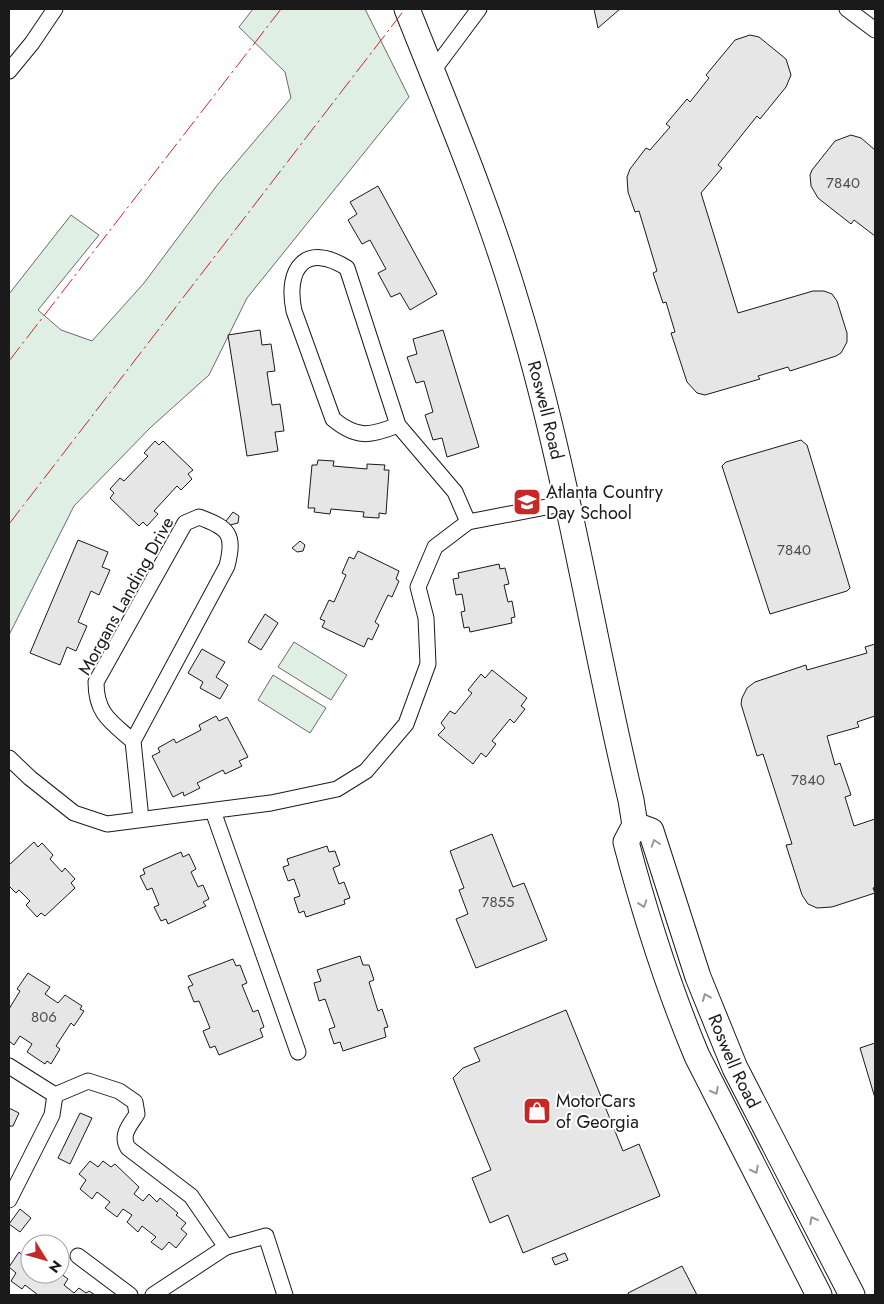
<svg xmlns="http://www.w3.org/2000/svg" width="884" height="1304" viewBox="0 0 884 1304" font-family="Jost,sans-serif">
<rect width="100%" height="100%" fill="#fff"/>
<!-- green -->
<g fill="#e0efe3" stroke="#6a6a6a">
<polygon points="253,9 365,9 409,97 247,298 209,375 151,427 74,506 9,635 9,294 71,215 99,235 38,310 61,330 92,341 144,283 218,184 291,98 285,72 239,27"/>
<polygon points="294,642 347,675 331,700 278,667"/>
<polygon points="273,675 326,708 310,733 258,700"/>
</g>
<!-- building -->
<g fill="#e6e6e6" stroke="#1a1a1a">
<polygon points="594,9 620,9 598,28"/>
<polygon points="750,35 759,37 786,59 791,75 786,87 760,119 757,116 718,165 722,168 701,193 738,313 813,291 824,291 832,294 837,301 847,333 847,342 841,353 836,356 790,371 788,367 758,376 760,379 705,395 697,393 687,382 671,333 675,332 666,302 663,303 653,273 657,271 639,211 635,212 628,192 627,177 630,169 646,148 650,150 670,127 666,124 687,99 690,102 709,78 706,75 735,40"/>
<polygon points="851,135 861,138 875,150 875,236 854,220 851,224 818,198 811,186 810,175 812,170 835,141"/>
<polygon points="378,186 437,294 410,310 400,293 391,297 378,273 386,269 370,240 362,244 348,220 357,214 350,202"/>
<polygon points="260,330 262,345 271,344 275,371 267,372 272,405 280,404 284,431 275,432 278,451 247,456 228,335"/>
<polygon points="443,330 479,447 447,457 442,438 433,440 425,415 433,412 424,381 416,383 407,357 417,354 413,339"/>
<polygon points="801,440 807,445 850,588 847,591 770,614 722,466 726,462"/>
<polygon points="155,441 159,445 163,441 193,470 188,474 192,479 181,490 177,486 154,511 158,514 147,526 143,522 139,526 110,498 114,493 110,489 120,478 124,481 148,456 144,453"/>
<polygon points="318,460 334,461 333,466 367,469 367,464 385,465 384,470 389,470 386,514 379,513 379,518 363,517 364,512 331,509 330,514 314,512 315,508 308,508 312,465 317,465"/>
<polygon points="233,512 239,516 238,523 230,525 226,521"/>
<polygon points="78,540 108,552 102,567 110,570 99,595 91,591 78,622 87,626 76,651 67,647 60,665 30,653"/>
<polygon points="300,541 305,545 303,551 297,552 292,548"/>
<polygon points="358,551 399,571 396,579 399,581 392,597 388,595 375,622 379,625 372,640 368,638 364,647 322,627 325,621 320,619 329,600 334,602 346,575 342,573 349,557 354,559"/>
<polygon points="499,564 500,569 505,568 509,584 504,585 508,602 512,601 515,617 511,618 512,623 470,632 469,627 464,628 461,612 465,611 462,594 456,595 453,579 459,578 458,573"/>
<polygon points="265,614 278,623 261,650 248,642"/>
<polygon points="875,644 875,716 857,722 859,727 827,736 835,765 840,763 851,795 845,797 854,826 875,819 875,887 873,888 875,893 832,907 817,908 808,904 802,895 786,845 792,844 763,754 757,756 741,704 742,698 747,688 755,682 806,665 807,670 867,653 865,647"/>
<polygon points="202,649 225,662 216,677 228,685 220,699 200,688 203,682 188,673"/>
<polygon points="492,670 527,698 521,706 525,709 514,723 510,719 492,741 496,744 486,757 481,753 473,764 438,735 445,728 441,723 450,711 455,714 472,693 468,690 481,674 485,678"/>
<polygon points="216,716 219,721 227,717 248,757 239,761 242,766 225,774 223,770 197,783 200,788 184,796 183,792 173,797 152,756 160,752 158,748 174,739 176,743 201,730 199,725"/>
<polygon points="492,834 513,887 524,883 547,940 476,968 456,919 468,914 459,890 464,888 450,851"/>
<polygon points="34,842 38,847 42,843 53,855 50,859 62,872 65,868 75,879 71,883 75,888 45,916 41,913 37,917 26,905 30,901 19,890 16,893 9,886 9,865"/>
<polygon points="327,846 329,852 335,851 340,865 333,868 339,884 344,882 350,898 344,900 345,904 306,917 304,911 299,913 294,898 300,896 294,879 288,881 283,867 289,865 287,859"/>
<polygon points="181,852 183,857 189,854 196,869 191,872 198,887 203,885 209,899 203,902 206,906 168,924 166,919 161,921 154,907 159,905 152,888 147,890 140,876 145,874 143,869"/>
<polygon points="360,956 363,965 369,965 374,980 369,982 378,1011 382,1009 388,1027 384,1028 386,1037 343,1051 340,1042 334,1044 329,1029 335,1027 325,999 319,1001 314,983 321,981 317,970"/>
<polygon points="233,959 236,966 240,965 247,983 242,985 253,1012 258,1010 264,1027 260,1029 263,1037 219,1055 215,1046 210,1048 203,1031 210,1028 199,1001 194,1002 188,987 193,985 188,976"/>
<polygon points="28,973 50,987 45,994 58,1003 65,995 82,1006 80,1009 84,1011 74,1026 71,1023 56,1046 60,1049 51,1064 47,1061 45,1064 27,1052 32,1044 20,1036 14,1045 9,1041 9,1009 20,991 17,989"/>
<polygon points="566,1010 623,1151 639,1144 660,1196 523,1253 508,1215 490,1223 472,1178 491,1170 453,1078 463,1068 480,1061 474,1048"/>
<polygon points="875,1043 875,1098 860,1048"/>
<polygon points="9,1108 19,1113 13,1126 9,1126"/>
<polygon points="80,1113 92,1118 70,1164 58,1158"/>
<polygon points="90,1161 98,1167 103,1161 111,1167 115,1164 139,1187 134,1194 143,1201 149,1194 157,1202 160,1198 178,1213 176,1215 186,1223 181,1229 187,1234 176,1248 169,1242 162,1250 151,1242 156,1237 142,1226 138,1232 127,1222 132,1215 123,1209 117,1217 105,1208 110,1202 97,1192 92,1199 80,1189 86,1180 79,1174"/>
<polygon points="20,1209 31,1218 20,1232 9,1224"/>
<polygon points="19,1252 27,1259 30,1255 30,1274 60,1274 60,1269 60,1273 68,1279 64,1285 74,1293 79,1288 86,1293 89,1291 95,1295 38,1295 25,1285 22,1289 11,1281 16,1273 9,1267"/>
<polygon points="565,1253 568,1260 555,1265 552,1258"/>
<polygon points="682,1266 697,1295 629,1295 628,1293"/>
</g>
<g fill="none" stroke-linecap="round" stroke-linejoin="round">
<defs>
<g id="minor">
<polyline points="847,9 875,30"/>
<polyline points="9,71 32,43 55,9"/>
<polyline points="432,72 479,9"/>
<path d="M398,425C371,436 357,439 333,419L294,311C285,268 306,242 347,268L398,425L455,492L468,522"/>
<path d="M133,741C111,722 96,714 96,682L185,523L199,517C229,528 235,534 227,566L133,741L141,819"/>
<polyline points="9,758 30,778 74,813 107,824 271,803 337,789 366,771 406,724 428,664 426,618 418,587 435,547 468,522 567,503"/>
<polyline points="213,811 298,1052"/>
<path d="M9,1066L55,1095L88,1081L119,1091L135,1102L137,1114C130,1125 120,1135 128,1148L191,1196L226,1247L266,1236L285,1295"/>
<polyline points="9,1200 52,1115 55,1095"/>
<polyline points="78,1256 130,1295"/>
<polyline points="153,1295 226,1247"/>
</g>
<g id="primary">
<path id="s1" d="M407,9C446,107 488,206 518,308C567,469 592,637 631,800L635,825L626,842C645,914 668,987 697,1056L819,1295"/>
<path id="s2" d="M635,825L651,831L698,977L735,1068L852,1295"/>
</g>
</defs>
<!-- minor casing -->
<use href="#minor" stroke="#1a1a1a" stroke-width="17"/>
<!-- primary casing -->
<use href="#primary" stroke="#1a1a1a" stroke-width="27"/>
<!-- minor -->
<use href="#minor" stroke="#fff" stroke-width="15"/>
<!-- primary -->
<use href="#primary" stroke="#fff" stroke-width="25"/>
<!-- power -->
<g stroke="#c62828" stroke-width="1" stroke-dasharray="18 4 2.5 4" stroke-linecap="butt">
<polyline points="9,361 281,9"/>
<polyline points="9,524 405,9"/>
</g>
</g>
<!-- one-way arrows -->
<defs><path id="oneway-chevron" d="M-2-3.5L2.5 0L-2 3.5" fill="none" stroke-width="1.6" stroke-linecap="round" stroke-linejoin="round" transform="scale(1.25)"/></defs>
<g stroke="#989898">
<use href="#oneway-chevron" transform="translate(655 843) rotate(-108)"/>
<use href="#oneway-chevron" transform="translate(643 904) rotate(71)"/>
<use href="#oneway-chevron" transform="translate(706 997) rotate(-113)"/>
<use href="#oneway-chevron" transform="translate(715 1091) rotate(63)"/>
<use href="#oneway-chevron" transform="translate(755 1170) rotate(63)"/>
<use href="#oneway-chevron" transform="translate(813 1220) rotate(-118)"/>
</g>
<!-- icons -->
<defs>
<symbol id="school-square" viewBox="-11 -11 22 22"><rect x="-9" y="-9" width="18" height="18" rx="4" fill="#c62828" stroke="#fff"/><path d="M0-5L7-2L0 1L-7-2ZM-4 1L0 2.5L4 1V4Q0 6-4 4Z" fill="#fff"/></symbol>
<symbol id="shop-square" viewBox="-11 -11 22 22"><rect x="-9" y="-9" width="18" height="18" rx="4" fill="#c62828" stroke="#fff"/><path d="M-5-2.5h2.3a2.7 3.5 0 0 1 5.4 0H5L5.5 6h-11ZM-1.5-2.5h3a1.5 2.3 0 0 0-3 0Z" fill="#fff"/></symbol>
</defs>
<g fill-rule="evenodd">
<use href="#school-square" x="511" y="486" width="32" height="32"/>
<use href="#shop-square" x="521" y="1095" width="32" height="32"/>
</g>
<g text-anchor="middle" stroke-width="4" stroke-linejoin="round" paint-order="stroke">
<!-- number labels -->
<g font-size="15" fill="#4d4d4d">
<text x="843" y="188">7840</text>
<text x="794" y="555">7840</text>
<text x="808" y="785">7840</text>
<text x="498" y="907">7855</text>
<text x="44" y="1022">806</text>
</g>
<!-- street labels -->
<g font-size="18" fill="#1a1a1a" stroke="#fff">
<text dy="6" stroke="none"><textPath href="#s1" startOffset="425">Roswell Road</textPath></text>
<text transform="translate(126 596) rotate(-61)" y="6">Morgans Landing Drive</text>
<text dy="6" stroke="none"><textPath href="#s2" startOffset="262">Roswell Road</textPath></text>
</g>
<!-- poi labels -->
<g font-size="18" fill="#1a1a1a" stroke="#fff" text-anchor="start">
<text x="546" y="498">Atlanta Country<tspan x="546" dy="21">Day School</tspan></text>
<text x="556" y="1107">MotorCars<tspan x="556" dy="21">of Georgia</tspan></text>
</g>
</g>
<!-- border -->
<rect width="884" height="1304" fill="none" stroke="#1a1a1a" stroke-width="20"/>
<!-- north arrow -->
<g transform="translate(45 1259) rotate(127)"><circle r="24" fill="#ffffff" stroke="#a3a3a3"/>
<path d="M0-4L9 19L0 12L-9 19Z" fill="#c62828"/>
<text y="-8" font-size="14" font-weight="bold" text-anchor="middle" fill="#1a1a1a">N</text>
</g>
</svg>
